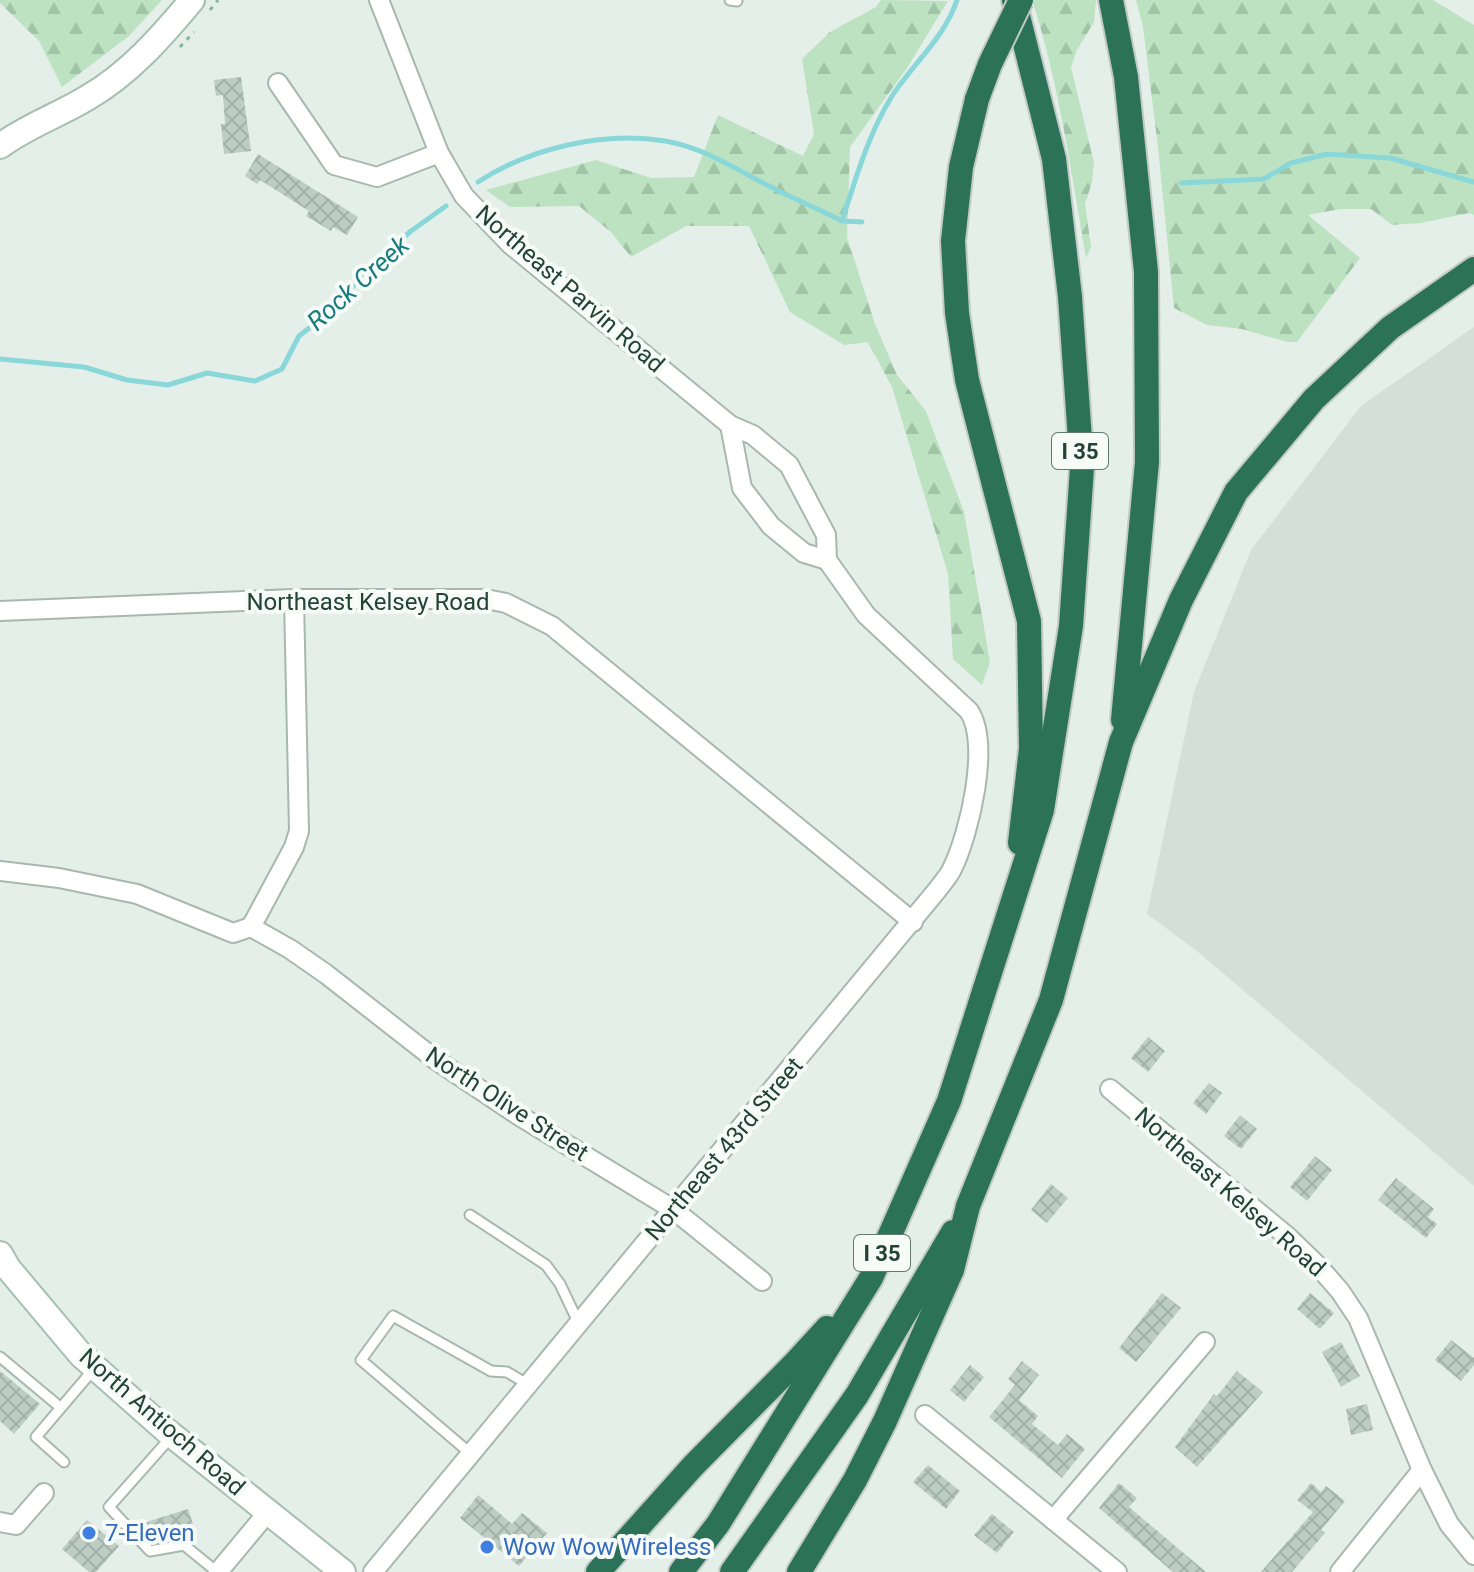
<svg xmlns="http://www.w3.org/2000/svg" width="1474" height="1572" viewBox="0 0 1474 1572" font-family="Roboto,sans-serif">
<defs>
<pattern id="forest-firs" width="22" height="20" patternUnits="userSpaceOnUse" patternTransform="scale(2)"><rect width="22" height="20" fill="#bce2c1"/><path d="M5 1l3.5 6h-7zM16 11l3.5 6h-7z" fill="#a1c3a6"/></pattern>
<pattern id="building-cross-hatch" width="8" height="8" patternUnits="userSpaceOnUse" patternTransform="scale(2)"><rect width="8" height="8" fill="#bdcdc4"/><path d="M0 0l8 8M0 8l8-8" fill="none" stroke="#a2b1a9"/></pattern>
</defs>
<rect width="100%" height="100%" fill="#e5efe9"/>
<!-- built -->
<polygon fill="#d3dfd8" points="1474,327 1474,1186 1198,952 1147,914 1194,692 1251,550 1361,406"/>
<!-- forest -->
<g fill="url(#forest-firs)">
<polygon points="0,0 162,0 129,36 62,87 39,41 0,3"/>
<polygon points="881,0 948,1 907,68 850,147 847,237 875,324 897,375 926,411 964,512 990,662 982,685 953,659 948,574 892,387 868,342 844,345 790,312 749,226 686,226 631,257 611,232 579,206 510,207 486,190 596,160 651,178 694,177 718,115 803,156 814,134 802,59 830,32 876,7"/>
<path d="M1032,0H1096L1094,22L1077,50L1071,67L1094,163L1092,182L1085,204L1091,247L1086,258C1071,171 1059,83 1032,0Z"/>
<polygon points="1136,0 1433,0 1474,25 1474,215 1469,213 1421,223 1392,225 1371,209 1340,209 1308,215 1360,258 1297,342 1287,342 1242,329 1207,325 1174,308 1158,147 1143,27"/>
</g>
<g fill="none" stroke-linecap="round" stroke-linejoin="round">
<!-- stream -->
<g stroke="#89d7d8" stroke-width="5">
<path d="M478,182C530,148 603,131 665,141C703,147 737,170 771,187C794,199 819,209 842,221L862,222"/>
<polyline points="1181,183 1264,179 1291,163 1327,154 1390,158 1474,182"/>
<path d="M842,221C856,178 868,135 892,96C913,64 945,37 957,0"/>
<polyline points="0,359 84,367 127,380 168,385 207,373 255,381 282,369 299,336 339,305 362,274 411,231 446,206"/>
</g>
</g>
<!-- building -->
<g fill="url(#building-cross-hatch)">
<polygon points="241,77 251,151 224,154 221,124 225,124 223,95 216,96 214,80"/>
<polygon points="258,154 358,217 347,235 333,227 331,231 306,216 309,211 260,180 257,184 245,176"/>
<polygon points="1148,1037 1165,1051 1148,1072 1131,1058"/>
<polygon points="1209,1083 1222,1093 1206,1114 1193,1103"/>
<polygon points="1240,1115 1257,1129 1241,1149 1224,1136"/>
<polygon points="1315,1156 1332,1170 1307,1201 1290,1187"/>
<polygon points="1396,1178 1434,1209 1428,1217 1437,1224 1426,1238 1378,1200"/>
<polygon points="1051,1184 1068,1198 1047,1223 1031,1210"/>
<polygon points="1162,1293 1181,1308 1136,1362 1119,1348"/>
<polygon points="1310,1293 1334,1313 1320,1329 1297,1309"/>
<polygon points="1451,1340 1474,1358 1474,1365 1461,1381 1435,1360"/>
<polygon points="1341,1342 1360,1376 1341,1387 1322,1352"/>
<polygon points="1022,1361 1039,1375 1019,1400 1038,1416 1032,1424 1058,1445 1067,1434 1085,1449 1062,1478 989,1417 1015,1385 1008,1379"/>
<polygon points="970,1365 984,1377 964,1402 950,1390"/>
<polygon points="0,1371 40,1404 14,1434 0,1421"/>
<polygon points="1237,1371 1263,1392 1197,1467 1175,1447 1214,1394 1217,1396"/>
<polygon points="1367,1404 1373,1430 1351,1435 1346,1409"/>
<polygon points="928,1465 960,1491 946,1509 913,1482"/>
<polygon points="1119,1483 1137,1498 1129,1507 1206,1572 1173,1572 1099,1508"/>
<polygon points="1311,1483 1321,1492 1326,1486 1345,1501 1321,1530 1325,1533 1292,1572 1261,1572 1313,1512 1297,1500"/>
<polygon points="478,1495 512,1524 522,1513 547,1533 519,1566 460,1518"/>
<polygon points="188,1509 193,1524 149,1539 137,1525"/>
<polygon points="992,1514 1014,1532 997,1553 974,1535"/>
<polygon points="87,1520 119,1546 96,1572 89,1572 62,1549"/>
</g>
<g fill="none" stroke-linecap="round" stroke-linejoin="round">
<defs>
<g id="service">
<polyline points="730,0 737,1"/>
<polyline points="470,1215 546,1265 560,1284 579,1324"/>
<polyline points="0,1357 60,1407"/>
<polyline points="172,1436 109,1507 150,1551 184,1545 217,1572"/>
<polyline points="471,1454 361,1360 393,1316 491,1371 507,1372 529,1385"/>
<polyline points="64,1462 36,1437 93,1370"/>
</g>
<g id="minor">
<polyline points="278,83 334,165 377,177 439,153"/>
<polyline points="730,425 742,488 771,526 804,553 827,560"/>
<polyline points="0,611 294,599 486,599 506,603 552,626 913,922"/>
<polyline points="0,871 59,878 137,894 233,933 251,927"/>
<polyline points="251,927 290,949 326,974 436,1060 518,1115 674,1210 762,1281"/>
<polyline points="251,927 294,847 299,831 294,599"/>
<polyline points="1110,1089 1288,1237 1319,1267 1340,1291 1358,1318 1422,1470 1449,1524 1474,1555"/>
<polyline points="925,1415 1117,1572"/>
<polyline points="1053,1520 1205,1342"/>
<polyline points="0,1522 16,1525 44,1493"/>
<polyline points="218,1572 268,1512"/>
<path d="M373,1572L938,889C942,883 949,876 952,869C969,835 991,744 969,711L866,615L827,560L826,535L789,465L753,435L730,425L510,244L464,196L439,153L379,0"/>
<polyline points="1340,1572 1422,1470"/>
</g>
<g id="secondary">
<path d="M0,146C27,126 59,115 87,98C129,74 162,36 192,0"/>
<polyline points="0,1254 8,1268 81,1355 168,1432 343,1572"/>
</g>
<g id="motorway">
<polyline points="1111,0 1126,77 1146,272 1147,462 1123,720"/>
<polyline points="977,99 961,167 953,241 957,313 967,380 1029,621 1031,749 1020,843"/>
<polyline points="598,1572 693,1466 793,1365 827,1328"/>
<polyline points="681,1572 718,1524 871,1278 949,1101 1042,810 1071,626 1082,468 1070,297 1054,159 1014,0"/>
<polyline points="732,1572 857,1395 953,1232"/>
<polyline points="799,1572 855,1480 885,1421 952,1270 968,1206 1051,1000 1121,742 1181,600 1236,492 1314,399 1390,328 1474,269"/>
</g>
</defs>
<!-- service casing -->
<use href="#service" stroke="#a7b8af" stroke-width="13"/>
<!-- minor casing -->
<use href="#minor" stroke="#a7b8af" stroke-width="22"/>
<!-- secondary casing -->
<use href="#secondary" stroke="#a5bfb2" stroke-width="28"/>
<!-- motorway casing -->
<use href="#motorway" stroke="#c1cac6" stroke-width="28"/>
<!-- path -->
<g stroke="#83b59e" stroke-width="3" stroke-dasharray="4 6" stroke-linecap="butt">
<polyline points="210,10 218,0"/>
<polyline points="180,47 194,32"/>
</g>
<!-- service -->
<use href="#service" stroke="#fff" stroke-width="9"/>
<!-- minor -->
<use href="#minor" stroke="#fff" stroke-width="18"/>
<!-- secondary -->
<use href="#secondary" stroke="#fff" stroke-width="24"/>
<!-- motorway -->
<use href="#motorway" stroke="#2b7259" stroke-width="24"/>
<defs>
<polyline id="motorway-bridge" points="977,99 990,64 1021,0"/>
</defs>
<!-- motorway-bridge casing -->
<use href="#motorway-bridge" stroke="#c1cac6" stroke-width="28" stroke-linecap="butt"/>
<!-- motorway-bridge -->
<use href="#motorway-bridge" stroke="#2b7259" stroke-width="24"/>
</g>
<!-- markers -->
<g fill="#3f7fe0" stroke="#f6fbf8" stroke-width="3">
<circle cx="89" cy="1533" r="8"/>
<circle cx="487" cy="1547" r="8"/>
</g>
<g text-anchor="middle" stroke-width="8" stroke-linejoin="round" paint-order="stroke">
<!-- shield labels -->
<g fill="#f6fbf8" stroke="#627a70" stroke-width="2">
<rect x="1052" y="433" width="56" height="36" rx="6"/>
<rect x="854" y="1235" width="56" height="36" rx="6"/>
</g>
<g font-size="22" font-weight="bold" fill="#224335">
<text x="1080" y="459">I 35</text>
<text x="882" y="1261">I 35</text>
</g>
<!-- street labels -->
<g font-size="24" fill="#224335" stroke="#f6fbf8">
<text transform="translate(570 289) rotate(41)" y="8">Northeast Parvin Road</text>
<text x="368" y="610">Northeast Kelsey Road</text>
<text transform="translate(507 1104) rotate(33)" y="8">North Olive Street</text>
<text transform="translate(724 1149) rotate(-50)" y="8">Northeast 43rd Street</text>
<text transform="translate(1230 1192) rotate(41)" y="8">Northeast Kelsey Road</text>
<text transform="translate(162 1422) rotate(41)" y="8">North Antioch Road</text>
</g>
<!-- shop labels -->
<g font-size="24" fill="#366cbe" stroke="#f6fbf8" text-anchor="start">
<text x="105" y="1541">7-Eleven</text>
<text x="503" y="1555">Wow Wow Wireless</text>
</g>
<!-- water labels -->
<g font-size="26" font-style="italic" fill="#167c7f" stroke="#f6fbf8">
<text transform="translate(358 283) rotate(-42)" y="9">Rock Creek</text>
</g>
</g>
</svg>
